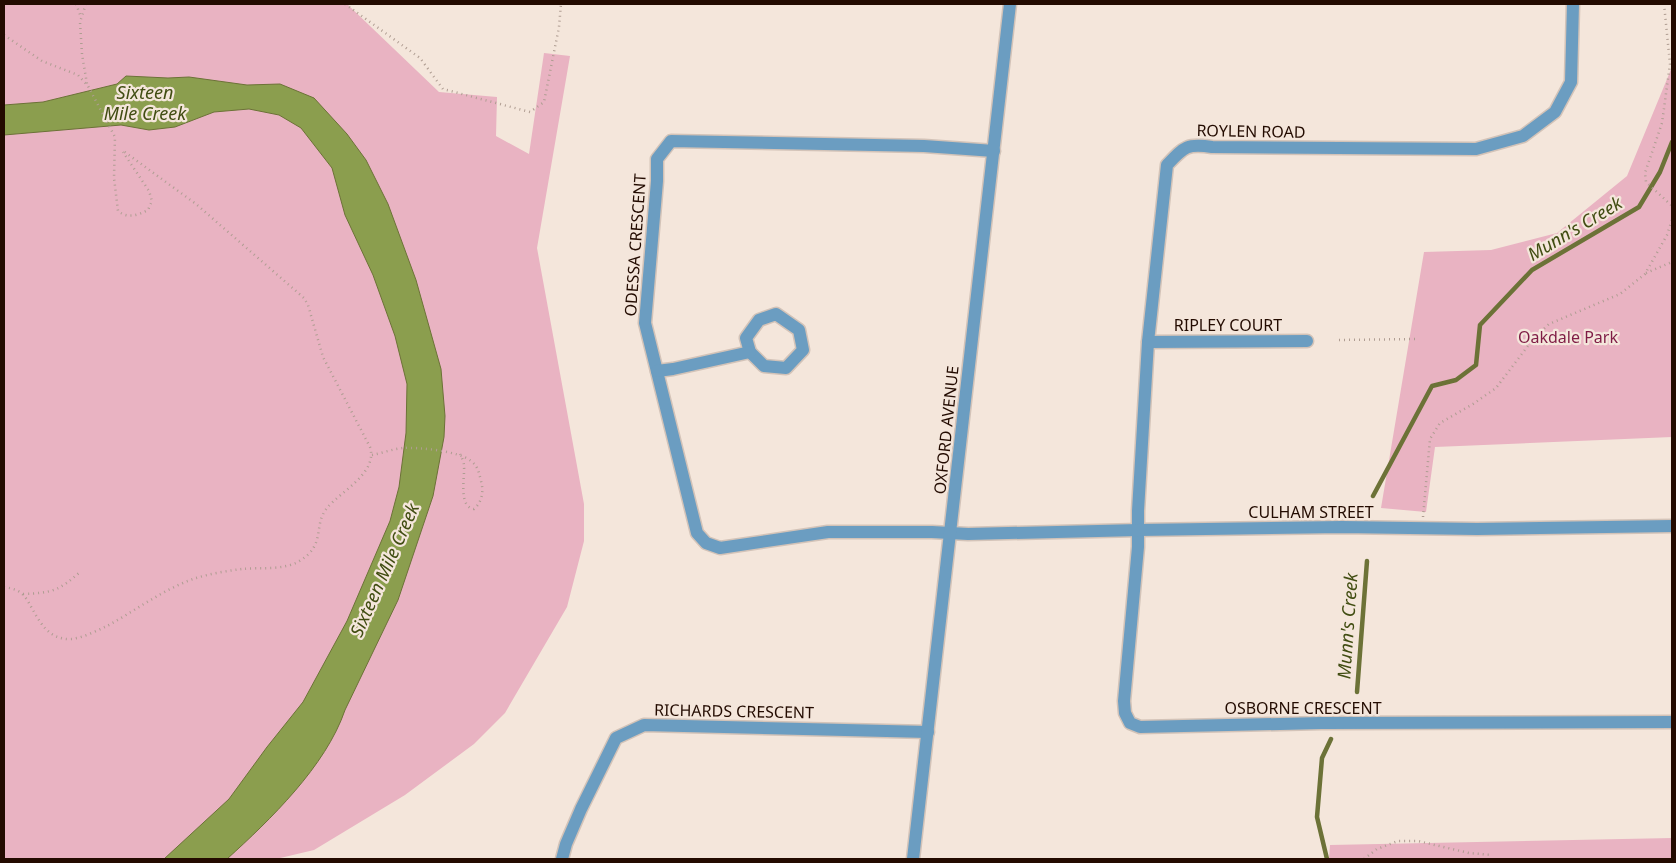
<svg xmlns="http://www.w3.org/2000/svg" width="1676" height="863" viewBox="0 0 1676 863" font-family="'Noto Sans',sans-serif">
<rect width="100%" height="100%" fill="#f4e6db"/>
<!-- green -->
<g fill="#e9b3c2">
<polygon points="4,4 347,4 439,92 497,97 496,136 529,154 544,53 570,56 537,248 584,504 584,541 567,607 505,713 474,744 405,795 314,850 276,859 227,859 239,848 180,859 4,859"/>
<polygon points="1672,67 1672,437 1435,447 1426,512 1381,508 1424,252 1491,250 1557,233 1627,176"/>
<polygon points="1672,838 1672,859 1329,859 1330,845"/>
</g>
<!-- water -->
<path fill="#8b9e4e" stroke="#6c7237" d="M126,76L168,78L189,77L247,85L280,84L314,98L347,134L366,160L388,204L416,280L441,369L445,416L444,437L433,496L398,600L345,710C326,766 270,820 227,859H164L229,799L267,747L303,702L347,621L390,521L399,487L406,433L407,384L395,336L373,275L345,215L332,168L301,128L279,115L249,109L214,112L175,127L149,130L121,125L4,135V105L43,102L117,84Z"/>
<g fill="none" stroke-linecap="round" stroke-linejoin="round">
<!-- stream -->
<g stroke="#6c7237" stroke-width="4.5">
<polyline points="1373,496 1432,386 1456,380 1476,365 1480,325 1532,270 1639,207 1660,172 1672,142"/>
<polyline points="1357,692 1367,561"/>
<polyline points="1327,859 1317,817 1322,758 1331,739"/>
</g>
<defs>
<g id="minor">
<path d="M1573,4L1571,82L1555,112L1523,136L1476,149L1212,147C1187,143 1184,147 1167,165L1148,342L1138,511V547L1124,701L1125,713L1130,723L1140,727L1321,723L1672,722"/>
<polyline points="994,151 924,146 671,141 657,159 657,181 645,323 697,533 706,543 720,548 828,532 932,532 968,534 1139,530 1342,527 1477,529 1672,526"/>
<polygon points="776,314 799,330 803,350 786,368 764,366 750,352 746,338 759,320"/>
<polyline points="1148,342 1307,341"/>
<polyline points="657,371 673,369 750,352"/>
<polyline points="562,859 566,844 581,809 616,738 644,725 928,732"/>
<polyline points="913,859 1010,4"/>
</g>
</defs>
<!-- minor casing -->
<use href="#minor" stroke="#d3c3b8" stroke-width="15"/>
<!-- path -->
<g stroke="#af9d92" stroke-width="2.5" stroke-dasharray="1 4" stroke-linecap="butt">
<polyline points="76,4 81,17"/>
<polyline points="86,4 80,22 82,54 87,84"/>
<polyline points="345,4 420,58 443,89 530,112 544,102 559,27 561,4"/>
<polyline points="1664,4 1670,64 1662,123 1645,173 1646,182 1671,205 1672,208"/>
<path d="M4,35L42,61L78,75L88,86L115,137L114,178L118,211C128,219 138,215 148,210L152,201L149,191L123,152"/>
<polyline points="1646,273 1672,262"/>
<polyline points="1339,340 1418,339"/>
<path d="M372,455C382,453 393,449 403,448C418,447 459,451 471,461C478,466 479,473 481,481C484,492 482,502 474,509C458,507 465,477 464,466C464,462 462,458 460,454"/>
<polyline points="1423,517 1430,439 1440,423 1473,404 1496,388 1534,338 1549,324 1620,294 1645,274 1667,235 1672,220"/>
<path d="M4,587C10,588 16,589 21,593C25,596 28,601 30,605C40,622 48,640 71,639C83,638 96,631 107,626C135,611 162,590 193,579C208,574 226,571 242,569C260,567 285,571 301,560C326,544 313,525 327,508C341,491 378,473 370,447L323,357L308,305L304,298L196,204L122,150"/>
<path d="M23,594C51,593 59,591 80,572"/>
<polyline points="1364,859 1377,849 1398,841 1418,841 1469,853 1492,855"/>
</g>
<!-- minor -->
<use href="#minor" stroke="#6b9dc1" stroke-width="12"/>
</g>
<g text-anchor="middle" stroke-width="4.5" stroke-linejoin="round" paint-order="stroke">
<!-- street labels -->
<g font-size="16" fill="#230b00" stroke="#f4e6db">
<text transform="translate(1251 131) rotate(1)" y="6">ROYLEN ROAD</text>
<text transform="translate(635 245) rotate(-86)" y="6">ODESSA CRESCENT</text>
<text x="1228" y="331">RIPLEY COURT</text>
<text transform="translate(946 430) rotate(-84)" y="6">OXFORD AVENUE</text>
<text x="1311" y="518">CULHAM STREET</text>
<text x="1303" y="714">OSBORNE CRESCENT</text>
<text transform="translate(734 711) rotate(1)" y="6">RICHARDS CRESCENT</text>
</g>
<!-- park labels -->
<g font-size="16" fill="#7f1c45" stroke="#f4e6db">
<text x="1568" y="343">Oakdale Park</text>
</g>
<!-- water labels -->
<g font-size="18" font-style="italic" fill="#414d12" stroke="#f4e6db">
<text x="145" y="99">Sixteen<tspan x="145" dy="21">Mile Creek</tspan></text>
<text transform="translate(1575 229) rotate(-31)" y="6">Munn's Creek</text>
<text transform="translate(385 570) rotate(-66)" y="6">Sixteen Mile Creek</text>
<text transform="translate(1348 626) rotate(-86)" y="6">Munn's Creek</text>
</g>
</g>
<!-- border -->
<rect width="1676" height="863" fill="none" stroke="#230b00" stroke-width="10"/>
</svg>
